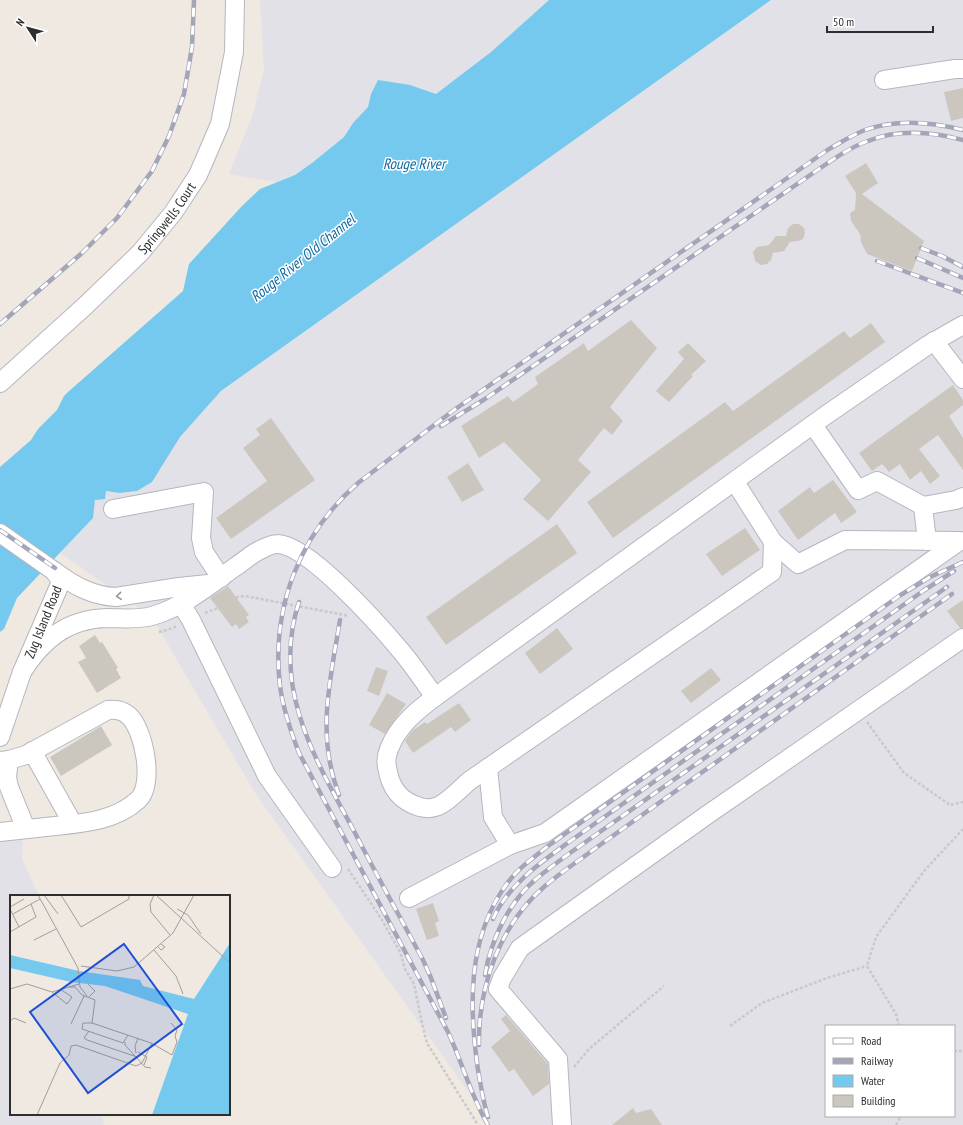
<svg xmlns="http://www.w3.org/2000/svg" width="963" height="1125" viewBox="0 0 963 1125" font-family="'PT Sans Narrow',sans-serif">
<rect width="100%" height="100%" fill="#efe9e1"/>
<!-- industrial -->
<g fill="#e3e1e8" fill-rule="evenodd">
<polygon points="260,0 549,0 491,52 436,94 410,85 371,94 368,107 353,123 344,137 312,163 295,175 276,182 229,174 253,114 264,69"/>
<path d="M771,0H963V1125H492L255,793L151,616L60,553L93,516L95,500L106,491L119,493L137,491L152,482L180,437L221,391ZM826,1026H954V1116H826Z"/>
<polygon points="0,838 23,838 22,859 39,896 11,896 11,1114 102,1114 104,1125 0,1125"/>
</g>
<!-- water -->
<polygon fill="#75c9ef" points="549,0 771,0 221,391 180,437 152,482 137,491 119,493 106,491 105,499 95,500 93,518 17,598 4,629 0,632 0,467 31,440 38,429 57,410 64,396 68,392 183,291 189,264 242,206 260,189 295,175 312,163 344,137 353,123 368,107 371,94 378,80 410,85 436,94 491,52"/>
<!-- building -->
<g fill="#cbc7bf">
<polygon points="963,88 963,118 951,121 944,92"/>
<polygon points="866,163 878,183 862,194 924,241 912,271 867,254 861,242 860,234 851,221 850,213 855,210 856,193 845,176"/>
<polygon points="793,224 799,224 804,228 805,233 803,239 798,241 790,242 784,251 773,253 771,260 767,264 761,265 755,261 753,252 757,247 769,245 776,236 786,236 788,228"/>
<polygon points="631,320 657,348 610,407 623,421 612,435 604,428 578,460 591,472 548,521 523,499 541,480 504,442 479,458 461,426 508,396 513,402 538,384 535,377 584,343 588,351"/>
<polygon points="871,323 885,342 613,538 587,502 725,402 733,411 844,331 850,338"/>
<polygon points="688,343 706,361 691,375 693,376 669,402 656,391 684,359 678,352"/>
<polygon points="953,385 963,400 963,405 949,416 963,438 963,470 938,435 919,449 940,476 930,484 921,471 910,480 900,464 889,472 882,464 872,471 859,453"/>
<polygon points="271,418 315,480 231,539 216,518 267,481 243,448 260,435 256,429"/>
<polygon points="468,463 484,490 462,502 447,477"/>
<polygon points="833,480 857,512 841,523 835,513 798,540 778,511 810,487 814,493"/>
<polygon points="557,524 577,553 446,645 426,617"/>
<polygon points="745,528 760,550 722,576 706,554"/>
<polygon points="228,586 249,615 246,617 249,622 239,629 236,624 232,627 210,598"/>
<polygon points="963,600 963,628 960,628 947,611"/>
<polygon points="557,628 573,649 540,674 525,653"/>
<polygon points="95,635 100,643 102,642 118,668 116,669 121,678 97,693 78,662 86,658 79,646"/>
<polygon points="376,667 388,671 379,696 367,691"/>
<polygon points="711,668 721,680 691,703 681,691"/>
<polygon points="387,693 406,704 385,734 369,725"/>
<polygon points="459,703 471,720 455,732 451,727 413,753 405,741 412,731 425,722 427,724"/>
<polygon points="101,726 112,745 61,776 50,757"/>
<polygon points="433,903 439,921 435,923 439,936 427,940 416,909"/>
<polygon points="506,1015 548,1064 549,1084 533,1096 514,1069 509,1072 491,1047 510,1031 501,1019"/>
<polygon points="633,1108 636,1113 651,1109 662,1125 612,1125"/>
</g>
<g fill="none" stroke-linecap="round" stroke-linejoin="round">
<defs>
<g id="minor">
<polyline points="884,80 955,69 963,69"/>
<polyline points="934,341 963,379"/>
<path id="s1" d="M0,383L85,306L140,253L173,213L198,175L220,124L234,52L235,0"/>
<polyline points="813,425 858,490 877,481 923,506 927,541"/>
<polyline points="923,506 956,500 963,497"/>
<polyline points="113,509 204,492 201,538 204,552 221,578"/>
<polyline points="0,533 54,571 59,578 60,584 22,672 0,737"/>
<polyline points="773,542 798,564 845,540 960,541"/>
<path d="M54,571C73,585 92,596 116,597L179,587L208,584"/>
<polyline points="181,604 191,620 267,776 332,868"/>
<path d="M22,672C42,640 67,619 107,618C122,618 138,620 152,616C183,607 210,585 235,567C243,562 251,554 260,550C264,548 273,544 277,544C307,543 381,627 401,651C413,665 424,682 435,697L826,415L928,345L963,325"/>
<path d="M435,697C416,711 398,726 389,749C387,754 386,762 387,767C390,787 399,801 420,807C424,808 430,809 435,807C445,805 461,788 469,781L772,572L773,542L735,482"/>
<polyline points="32,751 73,824"/>
<polyline points="9,760 7,777 9,787 26,829"/>
<path d="M0,761L9,760L26,755L108,710C115,709 122,710 128,715C144,728 155,785 138,800C115,821 84,823 55,826C37,828 18,830 0,832"/>
<polyline points="488,768 493,817 510,845 545,833 958,542"/>
<polyline points="409,898 510,845"/>
<polyline points="562,1125 558,1059 498,989 502,978 520,948 707,815 963,638"/>
</g>
</defs>
<!-- minor casing -->
<use href="#minor" stroke="#b4b6c1" stroke-width="20"/>
<!-- path -->
<g stroke="#c9c9c9" stroke-width="2.5" stroke-dasharray="3 2" stroke-linecap="butt">
<polyline points="236,597 245,596 345,615 347,617"/>
<polyline points="205,613 218,608"/>
<polyline points="159,632 167,630 177,626"/>
<polyline points="867,722 904,773 950,805 963,802"/>
<polyline points="348,869 382,920 400,952 405,969 414,984 423,1028 427,1043 478,1125"/>
<polyline points="730,1026 762,1003 827,978 867,966"/>
<polyline points="899,1026 896,1014 867,966 876,937 924,871 963,829"/>
<polyline points="954,1051 963,1051"/>
<polyline points="574,1067 589,1049 664,986"/>
<polyline points="896,1125 901,1116"/>
</g>
<!-- minor -->
<use href="#minor" stroke="#fff" stroke-width="18"/>
<defs>
<g id="rail">
<polyline points="921,248 942,256 963,267"/>
<polyline points="917,258 963,278"/>
<polyline points="877,261 963,293"/>
<polyline points="0,324 82,253 117,218 152,171 169,136 184,94 192,47 194,0"/>
<path d="M441,426L485,399L819,169C835,158 851,147 868,141C898,129 933,132 963,140"/>
<polyline points="0,530 55,568"/>
<path d="M299,602C271,687 315,759 354,831C376,874 400,917 423,960L431,978L446,1018"/>
<path d="M339,795C316,735 330,681 340,620"/>
<path d="M493,919C508,885 540,863 569,842L923,591L954,571"/>
<path d="M485,975C491,940 508,903 536,879C547,870 559,861 570,853L947,587"/>
<path d="M479,1045C478,987 500,924 545,886C560,873 577,862 593,850L952,594"/>
<path d="M488,1117C483,1102 481,1086 478,1070C469,1008 467,939 506,885C517,869 533,858 548,846L899,596L930,577L963,562"/>
<path d="M488,1125C471,1096 462,1062 448,1032L299,753C291,732 283,709 280,686C271,608 299,535 358,483L454,410L829,149C840,143 852,135 865,130C896,119 932,122 963,130"/>
</g>
</defs>
<!-- rail casing -->
<use href="#rail" stroke="#a3a5b8" stroke-width="4.5"/>
<!-- rail -->
<use href="#rail" stroke="#fff" stroke-width="3" stroke-dasharray="9" stroke-linecap="butt"/>
</g>
<!-- one-way arrows -->
<defs><path id="oneway-chevron" d="M-2-3.5L2.5 0L-2 3.5" fill="none" stroke-width="1.6" stroke-linecap="round" stroke-linejoin="round"/></defs>
<use stroke="#969696" href="#oneway-chevron" transform="translate(119 596) rotate(175)"/>
<g text-anchor="middle" stroke-width="3" stroke-linejoin="round" paint-order="stroke">
<!-- street labels -->
<g font-size="14" fill="#2e2e2e" stroke="#fff">
<text dy="5" stroke="none"><textPath href="#s1" startOffset="235">Springwells Court</textPath></text>
<text transform="translate(43 622) rotate(-68)" y="5">Zug Island Road</text>
</g>
<!-- water labels -->
<g font-size="15" font-style="italic" fill="#0e68a1" stroke="#fff">
<text x="414" y="169">Rouge River</text>
<text transform="translate(303 258) rotate(-39)" y="5">Rouge River Old Channel</text>
</g>
</g>
<!-- overview -->
<g transform="translate(10 895)">
<rect width="220" height="220" fill="#efe9e1"/>
<path d="M220,48V220H142L178,119L95,91L61,87L0,73V60L69,76L130,85L133,91L184,104Z" fill="#75c9ef"/>
<path fill="none" stroke="#a29e99" stroke-width="1" d="M28,0L68,73L70,92L77,101M34,0L48,19M51,0L71,32L119,4V0M144,0L140,9L141,17L160,40M146,0L220,68M0,12L14,4M0,14L9,32M167,14L178,20L191,39M3,19L30,4M0,37L26,22L21,9M24,45L46,34M148,52L151,55L155,52L151,49M144,55L166,81L173,99M71,71L107,76L124,72L163,38L184,0M78,89L85,96L79,102M59,92H65L72,100L85,105L82,128L141,148L162,160L167,147L165,141L167,135L161,128M0,94L17,89L42,97L69,89M42,97L57,109L62,102L50,94M0,126L4,123L16,128M82,128H73L72,134L113,148L118,140M61,129L74,101M79,136L74,143L77,145L127,162M115,147V150L135,172L141,173M128,157L137,162L134,170M126,158L125,151L128,143M27,220L50,168L59,160L61,151L66,150L126,171L132,168L142,148"/>
<path fill="#1d4ed8" fill-opacity="0.15" stroke="#1d4ed8" stroke-width="2" d="M114,49L172,129L78,198L20,117Z"/>
<rect width="220" height="220" fill="none" stroke="#2e2e2e" stroke-width="2"/>
</g>
<!-- legend -->
<rect x="825" y="1025" width="130" height="92" fill="#ffffff" stroke="#ababab"/>
<rect x="833" y="1038" width="20" height="6" fill="#ffffff" stroke="#ababab"/>
<text x="861" y="1045" font-size="12" fill="#2e2e2e">Road</text>
<rect x="833" y="1058" width="20" height="6" fill="#a3a5b8" stroke="#ababab"/>
<text x="861" y="1065" font-size="12" fill="#2e2e2e">Railway</text>
<rect x="833" y="1075" width="20" height="12" fill="#75c9ef" stroke="#ababab"/>
<text x="861" y="1085" font-size="12" fill="#2e2e2e">Water</text>
<rect x="833" y="1095" width="20" height="12" fill="#cbc7bf" stroke="#ababab"/>
<text x="861" y="1105" font-size="12" fill="#2e2e2e">Building</text>
<!-- north arrow -->
<g transform="translate(28 28) rotate(306)" stroke="#ffffff" stroke-width="3" paint-order="stroke">
<path d="M0-3L7 15L0 10L-7 15Z" fill="#2e2e2e"/>
<text y="-6" font-size="11" font-weight="bold" text-anchor="middle" fill="#2e2e2e">N</text>
</g>
<!-- scale -->
<path d="M827 26v6h106v-6" fill="none" stroke="#2e2e2e" stroke-width="2"/>
<text x="833" y="26" font-size="12" fill="#2e2e2e" stroke="#ffffff" stroke-width="3" paint-order="stroke">50 m</text>
</svg>
